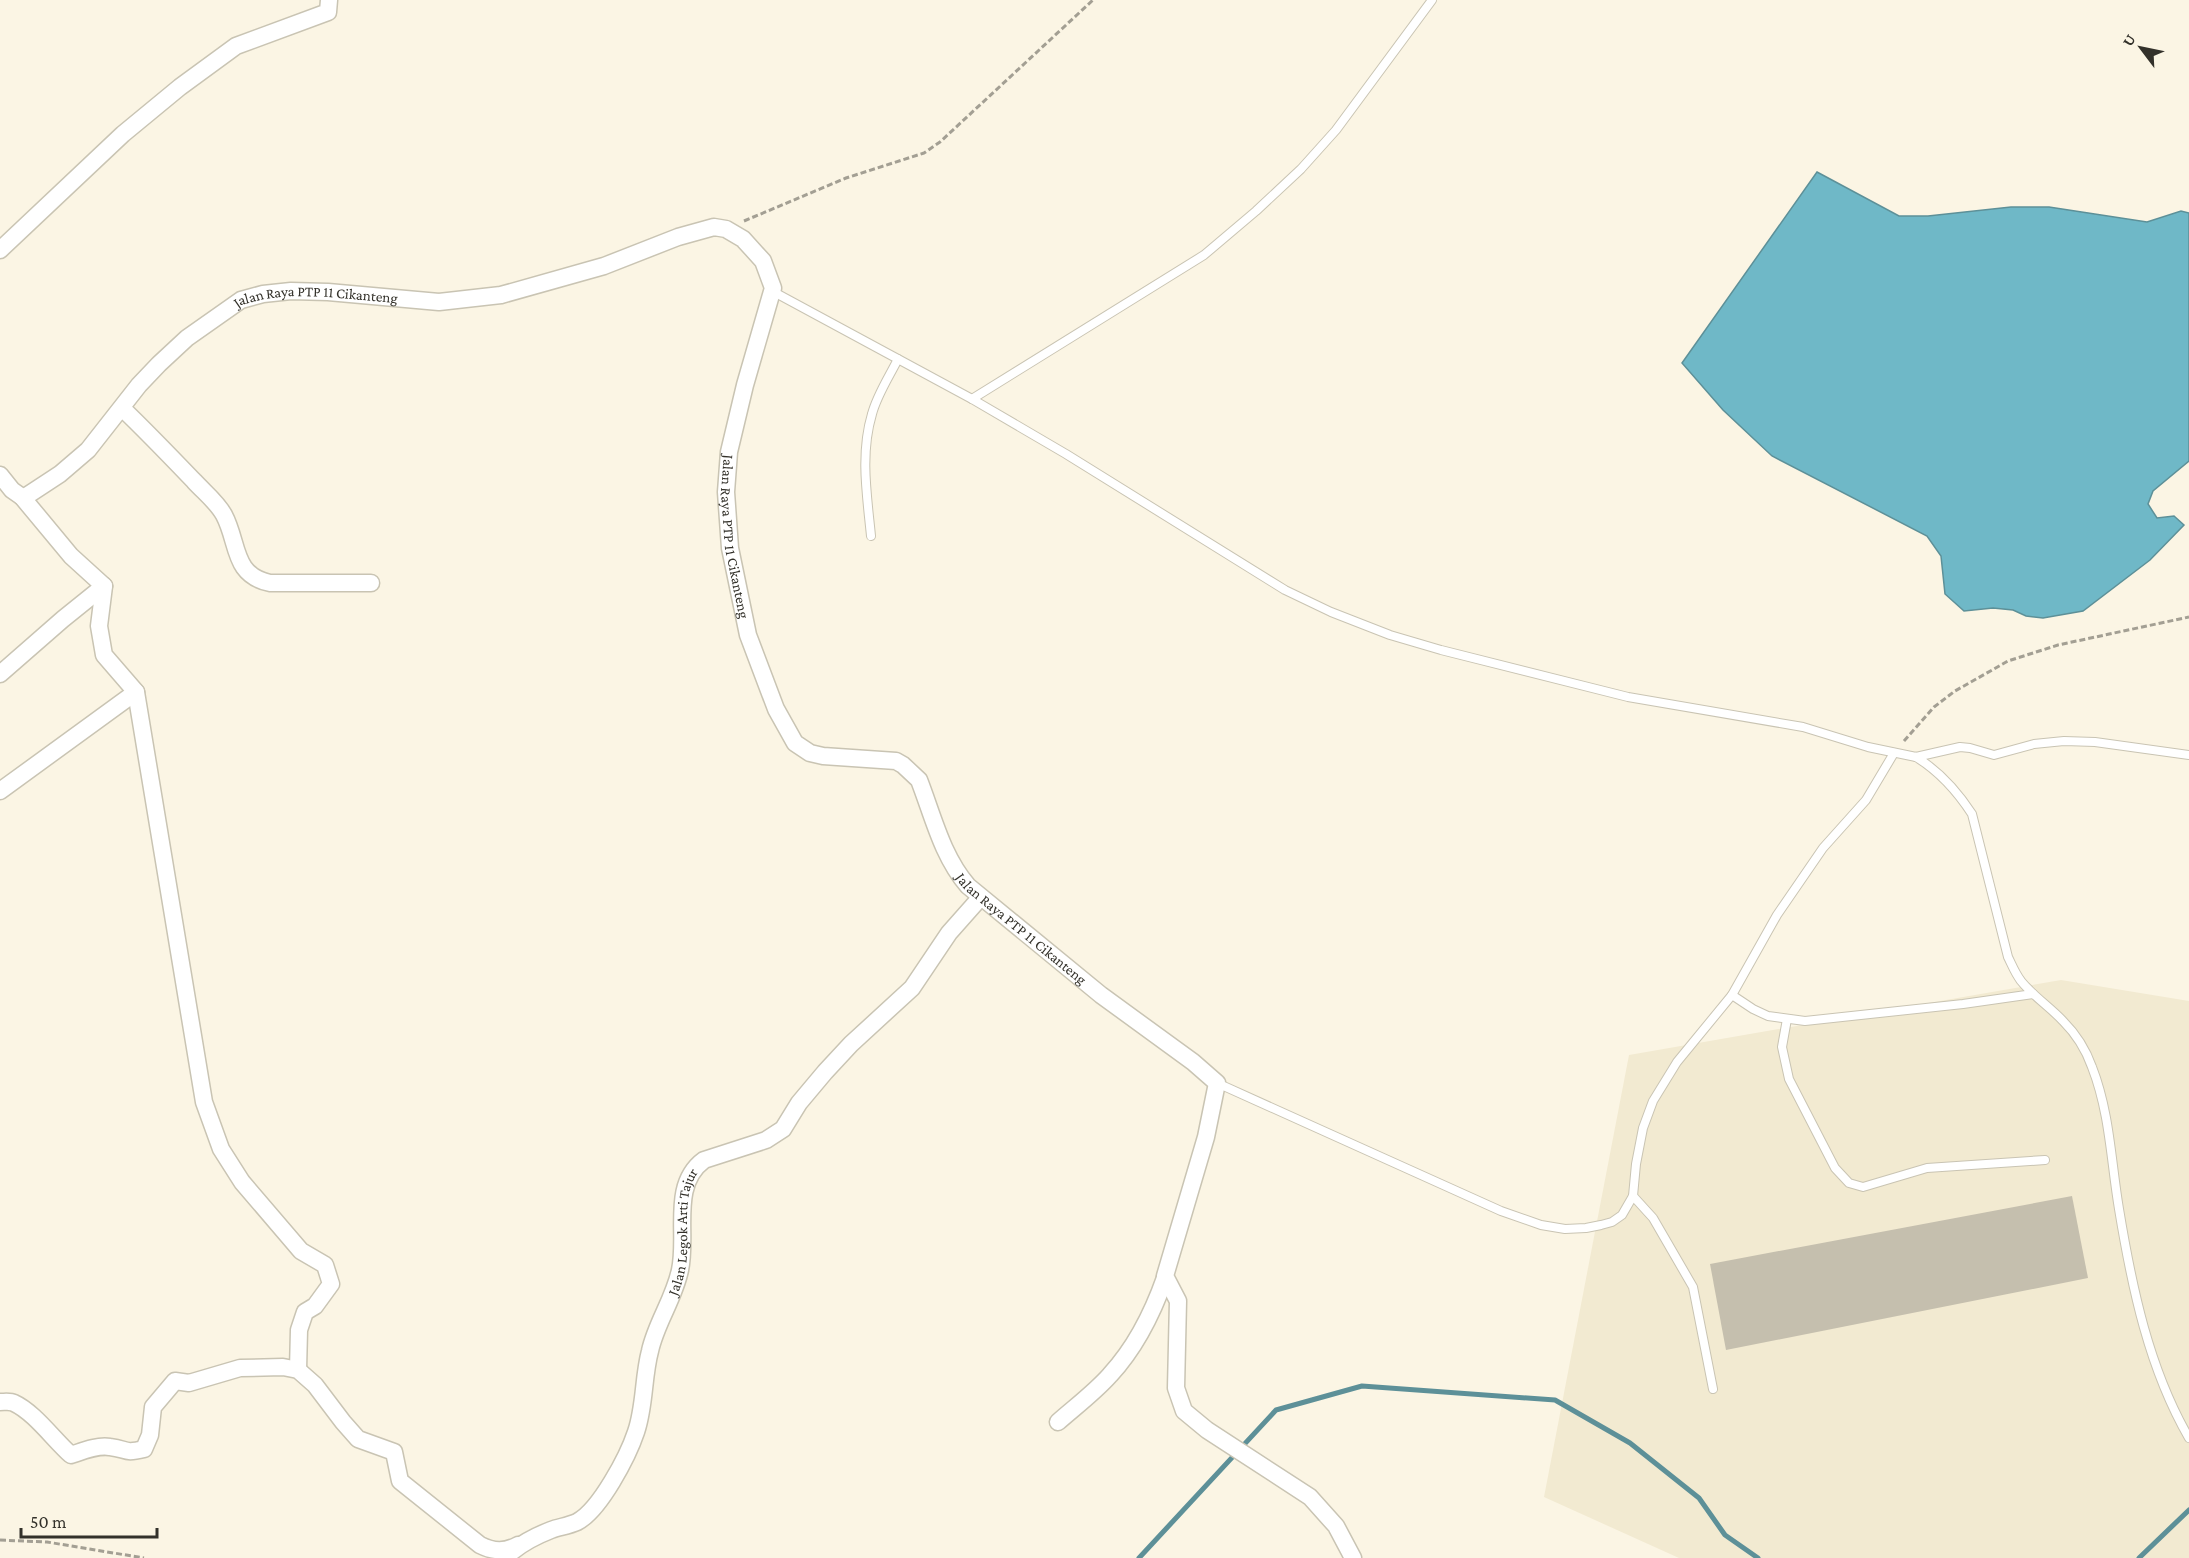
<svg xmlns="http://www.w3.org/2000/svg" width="2189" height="1558" viewBox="0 0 2189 1558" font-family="'Crimson Pro',serif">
<rect width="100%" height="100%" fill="#fbf5e4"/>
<!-- built -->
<polygon fill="#f2ead1" points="2061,980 2189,1001 2189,1558 1679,1558 1544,1497 1629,1055"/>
<!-- water -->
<polygon fill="#6fb8c7" stroke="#5d9098" stroke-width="1.5" points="1817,172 1899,216 1928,216 2011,207 2049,207 2147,222 2181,211 2189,213 2189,461 2153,491 2148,504 2157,518 2174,516 2184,525 2150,560 2083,611 2043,618 2026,616 2013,610 1993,608 1964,611 1945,594 1941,556 1927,536 1772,456 1723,410 1682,363"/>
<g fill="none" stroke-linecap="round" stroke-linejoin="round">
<!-- stream -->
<g stroke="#5d9098" stroke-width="5">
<polyline points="1139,1558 1276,1410 1362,1386 1555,1400 1630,1443 1699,1498 1725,1535 1758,1558"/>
<polyline points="2139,1558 2189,1510"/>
</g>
</g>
<!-- building -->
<polygon fill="#c5bfae" points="2072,1196 2088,1278 1726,1350 1710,1264"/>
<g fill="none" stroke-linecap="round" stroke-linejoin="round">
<defs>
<g id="lane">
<polyline points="772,291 972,399 1066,454 1285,590 1331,612 1390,635 1441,650 1628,697 1803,727 1868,747 1916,757 1960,747 1970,748 1994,755 2034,744 2064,741 2095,742 2189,755"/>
<polyline points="972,399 1204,255 1256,211 1301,169 1336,130 1432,0"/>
<path d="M871,536C867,495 860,454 872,414C877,395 889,377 898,359"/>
<path d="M1916,757C1939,771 1957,791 1972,814L2008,957C2012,965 2015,973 2021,981C2033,996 2050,1007 2063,1021C2076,1034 2086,1050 2092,1067C2110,1113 2111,1162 2119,1209C2132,1288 2149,1369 2189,1438"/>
<polyline points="1732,995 1753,1009 1768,1016 1805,1021 1963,1004 2033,994"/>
<polyline points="1787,1019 1782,1047 1789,1079 1835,1168 1849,1183 1863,1187 1927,1168 2045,1160"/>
<polyline points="1217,1083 1501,1211 1541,1225 1565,1229 1586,1228 1601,1225 1612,1222 1622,1215 1633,1196 1636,1164 1643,1128 1653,1101 1677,1062 1732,995 1777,915 1823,848 1866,800 1894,753"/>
<polyline points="1633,1196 1653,1218 1693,1287 1713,1389"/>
</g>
<g id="street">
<polyline points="0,250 123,134 180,87 236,46 328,12 329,0"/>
<path d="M123,409C147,432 170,456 194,481C204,492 217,502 224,515C239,543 232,575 270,583H371"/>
<path id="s1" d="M0,475L12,490L22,497L28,495L60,474L88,450L139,385L159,364L187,338L241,300L263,294L291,291L328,292L439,302L501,295L604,266L678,237L714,227L726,229L743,239L763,261L773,288L745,385L729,452L726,492L730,548L748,635L776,709L795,743L810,753L823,756L896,761L903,765L919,780C933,816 942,856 968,886L1101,995L1193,1062L1217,1083L1206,1137L1165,1276L1178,1301L1176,1388L1184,1411L1207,1430L1310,1497L1336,1526L1353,1558"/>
<polyline points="22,497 71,556 104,586 99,626 104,655 136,692 204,1102 221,1149 242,1182 301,1251 325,1265 331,1284 315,1306 305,1312 299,1330 298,1370"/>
<polyline points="0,674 63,619 104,586"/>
<polyline points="0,791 136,692"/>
<path d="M0,1402C5,1402 10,1401 14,1403C34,1412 54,1440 71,1455C83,1451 97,1445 110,1447C128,1449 123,1454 144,1449L150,1435L153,1407L175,1381L189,1383L240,1368L283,1367L298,1370L315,1385L343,1422L358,1439L394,1452L400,1481L480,1545C494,1552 505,1552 518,1545"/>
<path d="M1058,1422C1075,1407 1095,1392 1110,1375C1134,1349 1153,1312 1165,1278"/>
<path id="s2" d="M505,1558C518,1545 533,1537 551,1530C559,1527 568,1526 577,1522C600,1510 628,1456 636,1432C645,1406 643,1377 650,1351C656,1323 674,1299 680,1270C688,1234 670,1185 704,1160L766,1140L783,1129L799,1103L825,1072L851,1044L912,988L949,933L980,898"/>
</g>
</defs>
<!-- lane casing -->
<use href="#lane" stroke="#c9c4b3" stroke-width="10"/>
<!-- street casing -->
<use href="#street" stroke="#c9c4b3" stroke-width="19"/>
<!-- path -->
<g stroke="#a39f93" stroke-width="3" stroke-dasharray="6 3" stroke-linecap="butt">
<polyline points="744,221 846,178 924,153 940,142 1093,0"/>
<polyline points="1904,741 1934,707 1955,691 2008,661 2058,645 2189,617"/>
<polyline points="0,1540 47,1542 144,1558"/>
</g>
<!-- lane -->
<use href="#lane" stroke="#fff" stroke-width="8"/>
<!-- street -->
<use href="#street" stroke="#fff" stroke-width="16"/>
</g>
<g text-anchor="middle" stroke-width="4.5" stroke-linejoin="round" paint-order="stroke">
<!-- street labels -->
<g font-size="15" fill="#33312a" stroke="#fbf5e4">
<text dy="5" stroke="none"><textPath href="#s1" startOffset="404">Jalan Raya PTP 11 Cikanteng</textPath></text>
<text dy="5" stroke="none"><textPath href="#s1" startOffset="1160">Jalan Raya PTP 11 Cikanteng</textPath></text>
<text dy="5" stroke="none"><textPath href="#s1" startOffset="1698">Jalan Raya PTP 11 Cikanteng</textPath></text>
<text dy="5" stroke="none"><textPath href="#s2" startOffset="398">Jalan Legok Arti Tajur</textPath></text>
</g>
</g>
<!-- north arrow -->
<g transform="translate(2141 48) rotate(302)" stroke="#fbf5e4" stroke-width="4.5" paint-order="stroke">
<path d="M0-4.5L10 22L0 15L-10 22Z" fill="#33312a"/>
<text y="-9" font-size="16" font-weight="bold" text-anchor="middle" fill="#33312a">U</text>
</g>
<!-- scale -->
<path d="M21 1528v9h136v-9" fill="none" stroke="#33312a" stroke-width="3"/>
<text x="30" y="1528" font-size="18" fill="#33312a" stroke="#fbf5e4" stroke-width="4.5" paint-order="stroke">50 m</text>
</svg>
